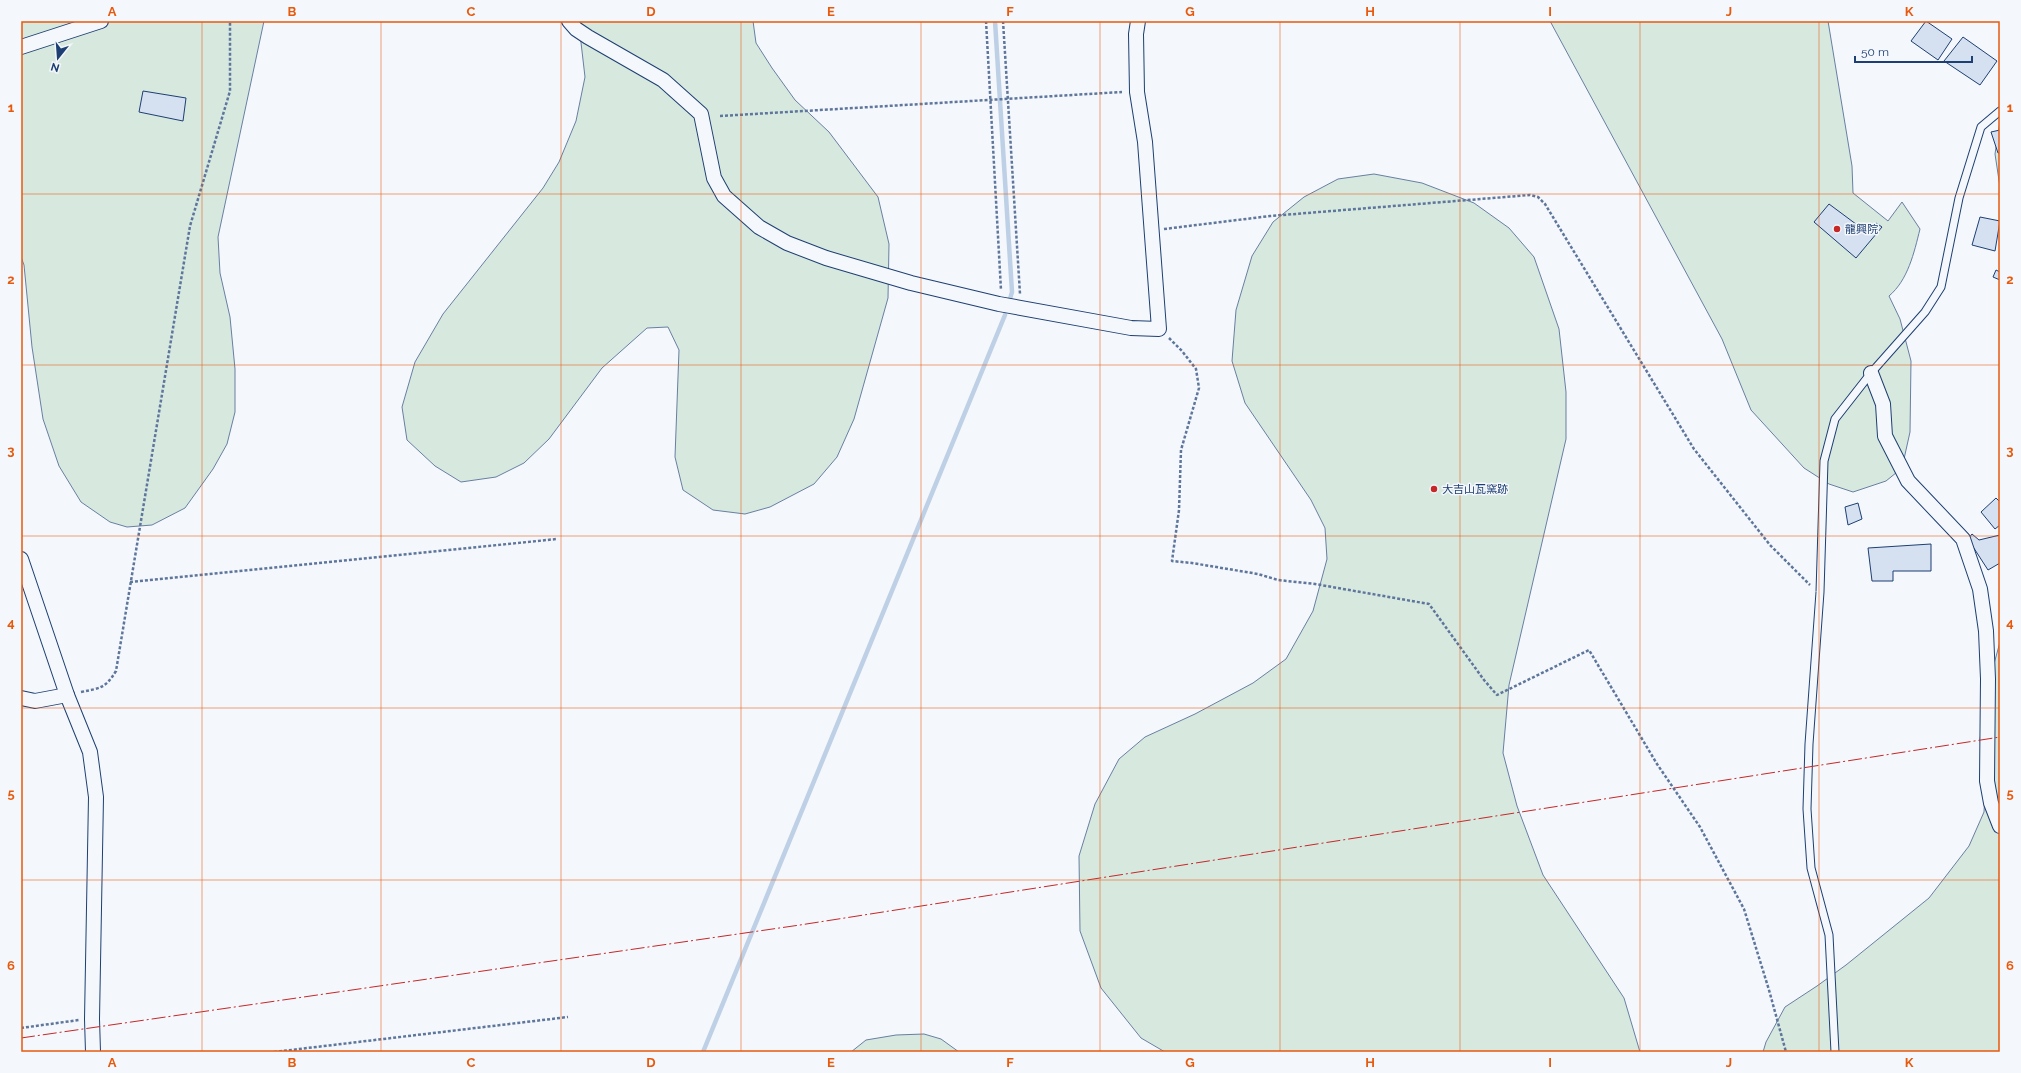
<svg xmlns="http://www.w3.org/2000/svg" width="2021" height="1073" viewBox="0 0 2021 1073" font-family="Raleway,'Noto Sans JP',sans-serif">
<rect width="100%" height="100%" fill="#f4f7fb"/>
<!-- green -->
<g fill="#d7e8df" stroke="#687fa3">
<polygon points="21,21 264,21 218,237 220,273 230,317 235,369 235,412 227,444 213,469 185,508 152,525 127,527 110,522 81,502 59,466 43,419 32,347 24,265 21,257"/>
<polygon points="576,21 753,21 756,43 772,68 795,100 829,132 878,197 889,244 888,298 854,419 837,457 814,484 770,507 745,514 713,510 683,490 675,457 679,350 668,327 647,328 602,368 549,439 524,463 496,477 461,482 435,466 407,440 402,407 415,362 443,314 543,188 559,162 576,121 585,77 580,34"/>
<path d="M1550,21H1828L1852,166L1853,193L1888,221L1902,202L1920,229C1914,253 1908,280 1889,296L1900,319L1911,361L1910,432L1902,468L1886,481L1853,492L1829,484L1804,468L1751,410L1722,339Z"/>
<polygon points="2000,121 2000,187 1995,154"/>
<polygon points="1374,174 1422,183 1474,203 1509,228 1534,257 1559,329 1566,392 1566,439 1509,685 1503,753 1517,806 1543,875 1624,998 1640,1052 1165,1052 1141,1038 1101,988 1080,931 1079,856 1095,804 1119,759 1145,737 1195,714 1253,683 1286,659 1313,611 1327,559 1325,528 1311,500 1245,403 1232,361 1236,310 1252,256 1273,222 1304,197 1338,179"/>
<polygon points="2000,642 2000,1052 1763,1052 1766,1042 1785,1007 1817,986 1846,965 1929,898 1969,846 1984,812 1986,776 1980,740 1986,693"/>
<polygon points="924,1034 941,1039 959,1052 851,1052 866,1040 896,1035"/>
</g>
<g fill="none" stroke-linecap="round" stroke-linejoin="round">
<!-- stream -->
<g stroke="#bed0e5" stroke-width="4.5">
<polyline points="995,21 1012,292 1010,299"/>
<polyline points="703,1052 1005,315"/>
</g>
</g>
<!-- building -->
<g fill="#d5e0f0" stroke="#1d3f73">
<polygon points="1926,21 1952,39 1938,60 1911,41"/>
<polygon points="1963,37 1997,61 1980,85 1944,61"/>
<polygon points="143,91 186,98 183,121 139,112"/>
<polygon points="2000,130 2000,153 1998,153 1991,132"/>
<polygon points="1829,204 1868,233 1876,223 1882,227 1856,258 1814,222"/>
<polygon points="1980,217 2000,221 1995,251 1972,245"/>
<polygon points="1996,270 2000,272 2000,280 1993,277"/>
<polygon points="1996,498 2000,502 2000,525 1995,529 1981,512"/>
<polygon points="1858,503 1862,519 1848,525 1845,507"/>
<polygon points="1972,534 1979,540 2000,535 2000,563 1988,570 1968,539"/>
<polygon points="1931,544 1931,571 1893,571 1893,581 1872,581 1868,548"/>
</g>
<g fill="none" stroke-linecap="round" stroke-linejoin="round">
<defs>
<polyline id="service" points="1835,1052 1829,935 1811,868 1807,809 1809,744 1820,592 1824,461 1835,419 1871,373 1925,312 1941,287 1959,198 1981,127 2000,111"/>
<g id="minor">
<polyline points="569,21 576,29 588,37 663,80 701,114 714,178 724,196 759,227 787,243 826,258 911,283 999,304 1131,328 1159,329 1145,142 1137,92 1136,34 1138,21"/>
<polyline points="21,47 101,21"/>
<polyline points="1871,373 1883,404 1885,436 1908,481 1963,539 1980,589 1986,631 1988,679 1987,781 1991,803 2000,826"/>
<polyline points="21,559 67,695 90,752 96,797 92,1019 93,1052"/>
<polyline points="21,698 35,701 67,695"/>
</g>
</defs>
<!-- service casing -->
<use href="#service" stroke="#1d3f73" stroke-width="9"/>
<!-- minor casing -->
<use href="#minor" stroke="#1d3f73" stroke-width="16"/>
<!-- path -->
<g stroke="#5e769c" stroke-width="2.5" stroke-dasharray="3 2" stroke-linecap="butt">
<polyline points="986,21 1001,290"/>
<polyline points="1003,21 1020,294"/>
<polyline points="720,116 1122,92"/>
<polyline points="1164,229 1270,216 1530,195 1538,197 1545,204 1694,449 1770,545 1810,585"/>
<polyline points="1169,338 1182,351 1196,369 1199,388 1181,450 1179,510 1172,561 1192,563 1258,574 1278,580 1315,584 1429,604 1484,680 1497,695 1589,650 1657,764 1700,827 1744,909 1769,990 1786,1052"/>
<polyline points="130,582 557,539"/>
<path d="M81,692C100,688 105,689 116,671L190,226L230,91V21"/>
<polyline points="21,1028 79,1020"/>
<polyline points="274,1052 568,1017"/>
</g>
<!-- service -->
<use href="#service" stroke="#f4f7fb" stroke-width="7"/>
<!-- minor -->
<use href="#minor" stroke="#f4f7fb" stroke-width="14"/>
<!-- power -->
<polyline stroke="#c62828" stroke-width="1" stroke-dasharray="14 3 2 3" stroke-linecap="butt" points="21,1038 800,925 2000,737"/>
</g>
<!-- grid -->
<path fill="none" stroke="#e8590c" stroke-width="1" stroke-opacity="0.55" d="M202,21V1052M381,21V1052M561,21V1052M741,21V1052M921,21V1052M1100,21V1052M1280,21V1052M1460,21V1052M1640,21V1052M1819,21V1052M21,194H2000M21,365H2000M21,536H2000M21,708H2000M21,880H2000"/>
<!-- markers -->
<g fill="#c62828" stroke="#f4f7fb" stroke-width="1.5">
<circle cx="1837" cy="229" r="4"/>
<circle cx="1434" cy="489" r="4"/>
</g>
<g text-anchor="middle" stroke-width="3" stroke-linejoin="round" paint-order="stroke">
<!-- poi labels -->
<g font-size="11" fill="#1d3f73" stroke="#f4f7fb" text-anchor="start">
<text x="1845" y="233">龍興院</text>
<text x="1442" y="493">大吉山瓦窯跡</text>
</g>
</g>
<!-- border -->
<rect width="2021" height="1073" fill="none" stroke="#f4f7fb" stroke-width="44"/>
<!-- north arrow -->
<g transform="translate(58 58) rotate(197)" stroke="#f4f7fb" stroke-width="3" paint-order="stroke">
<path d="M0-3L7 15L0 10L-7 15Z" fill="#1d3f73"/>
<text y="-6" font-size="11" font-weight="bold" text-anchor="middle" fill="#1d3f73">N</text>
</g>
<!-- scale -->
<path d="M1855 56v6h117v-6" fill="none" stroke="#1d3f73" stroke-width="2"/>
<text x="1861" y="56" font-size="12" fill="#1d3f73" stroke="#f4f7fb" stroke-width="3" paint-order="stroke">50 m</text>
<rect x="22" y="22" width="1977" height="1029" fill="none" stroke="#e8590c" stroke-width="1.5"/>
<g font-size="13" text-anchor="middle" font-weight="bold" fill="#e8590c">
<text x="112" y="16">A</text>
<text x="292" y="16">B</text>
<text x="471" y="16">C</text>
<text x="651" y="16">D</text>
<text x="831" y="16">E</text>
<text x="1010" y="16">F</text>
<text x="1190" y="16">G</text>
<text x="1370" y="16">H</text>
<text x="1550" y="16">I</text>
<text x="1729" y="16">J</text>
<text x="1909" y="16">K</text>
<text x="11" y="112">1</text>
<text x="2010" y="112">1</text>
<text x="11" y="284">2</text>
<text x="2010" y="284">2</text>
<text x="11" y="455">3</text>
<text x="2010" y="455">3</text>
<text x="11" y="627">4</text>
<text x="2010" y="627">4</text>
<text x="11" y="798">5</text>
<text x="2010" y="798">5</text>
<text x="11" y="970">6</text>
<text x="2010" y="970">6</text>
<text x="112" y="1067">A</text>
<text x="292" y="1067">B</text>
<text x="471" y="1067">C</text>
<text x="651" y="1067">D</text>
<text x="831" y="1067">E</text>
<text x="1010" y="1067">F</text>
<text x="1190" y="1067">G</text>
<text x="1370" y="1067">H</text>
<text x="1550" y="1067">I</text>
<text x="1729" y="1067">J</text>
<text x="1909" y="1067">K</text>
</g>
</svg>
